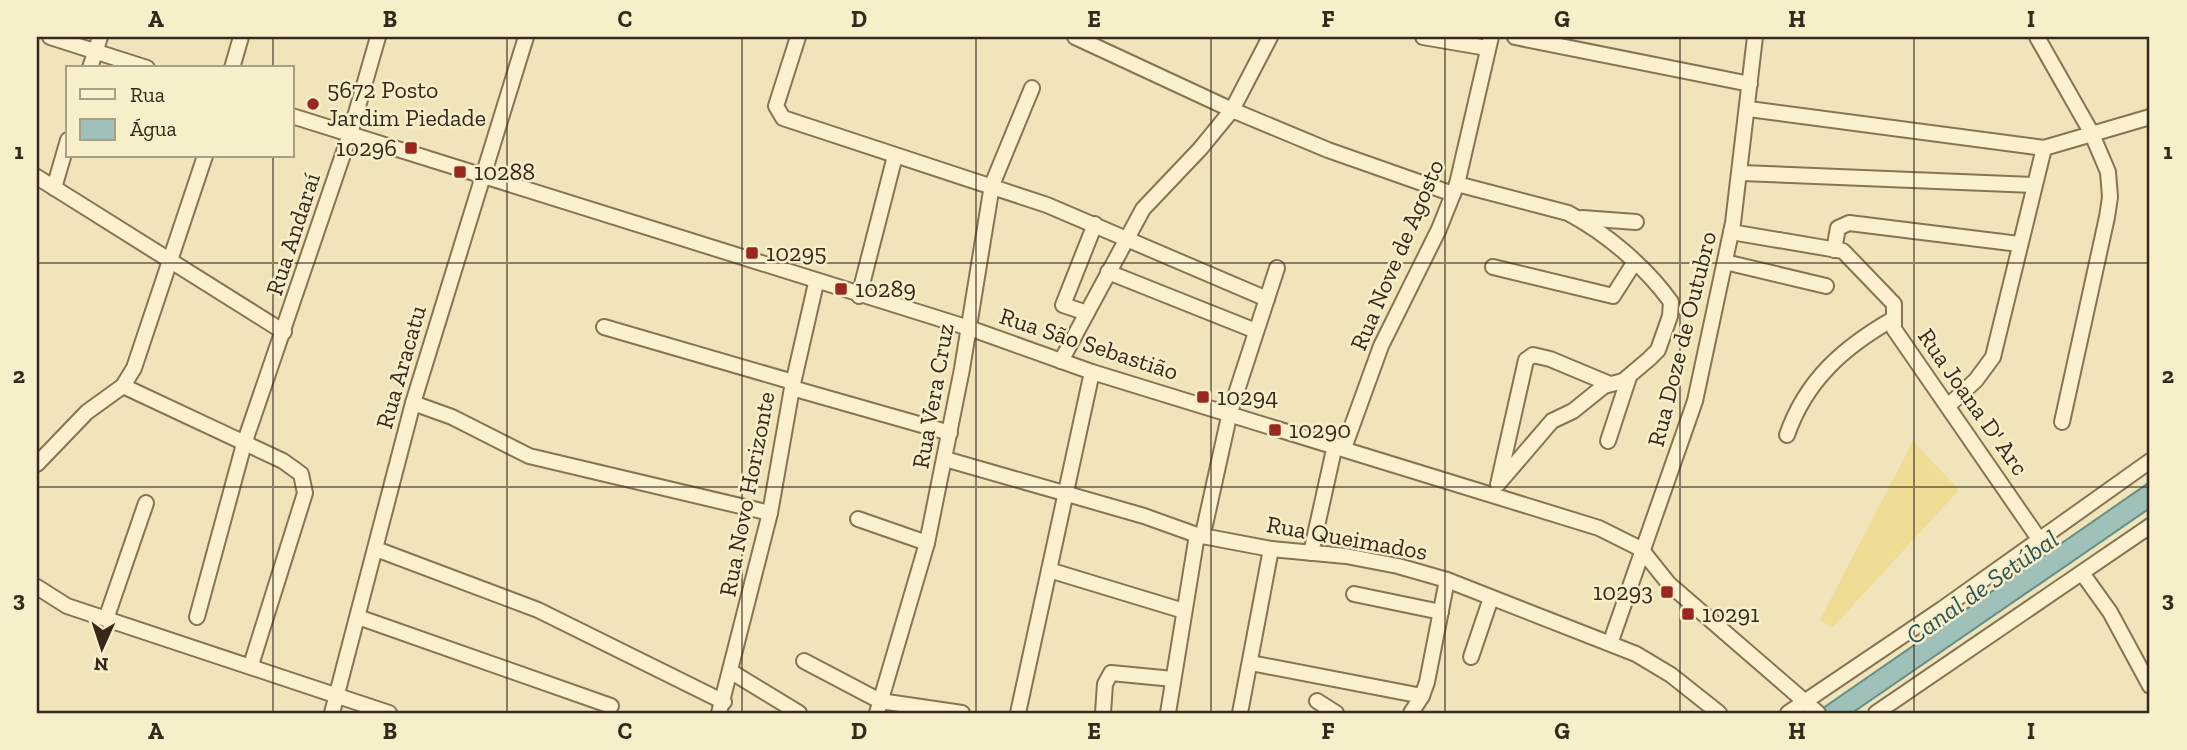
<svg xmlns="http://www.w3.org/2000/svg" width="2187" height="750" viewBox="0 0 2187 750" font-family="'Zilla Slab',serif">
<rect width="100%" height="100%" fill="#f0e4ba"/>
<!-- sand -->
<polygon fill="#efdd95" points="1913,441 1959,490 1832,628 1820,620"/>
<!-- water -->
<polygon fill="#9fc1b9" stroke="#678e87" stroke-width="2" points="2150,482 2150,508 1852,713 1816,713"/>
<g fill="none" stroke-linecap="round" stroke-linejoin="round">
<defs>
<g id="minor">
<polyline points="50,37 147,68"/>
<polyline points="798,37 776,106 783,118 1047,205 1267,299"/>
<polyline points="1075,37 1230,109"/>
<polyline points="1423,37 1487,48"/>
<polyline points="1515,37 1750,84"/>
<polyline points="2037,37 2091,132 2108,172 2110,197 2107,217 2062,422"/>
<polyline points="90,68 100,37"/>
<polyline points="232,68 241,37"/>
<polyline points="1749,109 2044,148 2150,117"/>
<polyline points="1232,110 1328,150 1453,194"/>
<polyline points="292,116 969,328 1092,372 1599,528 1641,549 1669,584 1818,713"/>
<polyline points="1741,173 2034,185"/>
<polyline points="37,177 284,332"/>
<path d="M1457,184L1568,213C1606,233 1646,267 1671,302L1670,316L1658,350L1649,359L1623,381L1604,386L1573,411L1552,421L1498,484"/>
<polyline points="54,188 68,140"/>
<polyline points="1582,218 1636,222"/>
<polyline points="1731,232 1843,251 1894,304 1894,329 2039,539"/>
<polyline points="1834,250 1838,228 1849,223 2019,244"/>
<polyline points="1725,262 1826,286"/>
<polyline points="1493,267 1613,296 1634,263"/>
<polyline points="1108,272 1256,331"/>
<polyline points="859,296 895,156"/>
<polyline points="1087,313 1063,305 1095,224"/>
<polyline points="604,327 793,382"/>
<polyline points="1061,361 1143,209 1200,149 1232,110 1270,37"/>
<polyline points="123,386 283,461 301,474 305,493 251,665"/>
<polyline points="792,388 950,433"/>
<polyline points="413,403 452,417 529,456 770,513"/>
<polyline points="1949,405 1976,380 1993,357 2044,148"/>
<path d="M1787,435C1806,380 1844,347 1893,319"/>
<polyline points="1608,441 1629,377"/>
<polyline points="1344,448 1381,346 1439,229 1457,184 1491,37"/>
<polyline points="945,459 1144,516 1197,535 1271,549 1346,556 1398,566 1447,580 1636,654 1671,675 1719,713"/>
<polyline points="37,464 87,412 123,386 134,368 205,156"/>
<polyline points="1499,480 1526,360 1533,355 1550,359 1610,384"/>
<polyline points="858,519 927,543"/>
<polyline points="1203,534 1230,412 1277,268"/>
<polyline points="376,549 538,610 724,702"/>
<polyline points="1311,553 1335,445"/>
<polyline points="1049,570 1184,611"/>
<polyline points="2082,573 2110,612 2150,686"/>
<polyline points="37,587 67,606 389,713"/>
<polyline points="1354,594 1441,612"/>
<polyline points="197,617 244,444 350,134 378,37"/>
<polyline points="358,617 611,706"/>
<polyline points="106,619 146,503"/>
<polyline points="1611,641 1695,401 1733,223 1755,37"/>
<polyline points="1471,657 1491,598"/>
<polyline points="804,661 880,701 962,713"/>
<polyline points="1251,663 1422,696"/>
<polyline points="730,671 799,713"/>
<polyline points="1317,701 1336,713"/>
<polyline points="332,713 413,403 526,37"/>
<polyline points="719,713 770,513 792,388 816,283"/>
<polyline points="877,713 927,543 962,369 992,185 1032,88"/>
<polyline points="1018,713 1092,372"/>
<polyline points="1103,713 1105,684 1111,673 1173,679"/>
<polyline points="1168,713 1197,535"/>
<polyline points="1240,713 1271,549"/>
<polyline points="1411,713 1422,696 1427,682 1447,580"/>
<polyline points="1788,713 1942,609 2150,461"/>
<polyline points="1876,713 2150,526"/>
</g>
</defs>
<!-- minor casing -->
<use href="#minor" stroke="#887354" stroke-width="18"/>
<!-- minor -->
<use href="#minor" stroke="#fbf1ce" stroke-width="14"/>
</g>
<!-- grid -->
<path fill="none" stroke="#36291a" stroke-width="2" stroke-opacity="0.55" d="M273,37V68M507,37V713M742,37V713M976,37V713M1211,37V713M1445,37V713M1680,37V713M1914,37V713M273,156V713M37,263H2150M37,487H2150"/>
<!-- markers -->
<g fill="#9b2820" stroke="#f7eeca" stroke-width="2.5">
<circle cx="313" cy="104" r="7"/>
<rect x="404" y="141" width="14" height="14" rx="3.5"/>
<rect x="453" y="165" width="14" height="14" rx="3.5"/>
<rect x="745" y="246" width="14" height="14" rx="3.5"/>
<rect x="834" y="282" width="14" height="14" rx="3.5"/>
<rect x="1196" y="390" width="14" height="14" rx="3.5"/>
<rect x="1268" y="423" width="14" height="14" rx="3.5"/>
<rect x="1660" y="585" width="14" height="14" rx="3.5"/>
<rect x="1681" y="607" width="14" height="14" rx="3.5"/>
</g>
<g text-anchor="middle" stroke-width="5" stroke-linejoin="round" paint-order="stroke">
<!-- poi labels -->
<g font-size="24" fill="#36291a" stroke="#f7eeca" text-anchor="start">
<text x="327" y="98">5672 Posto<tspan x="327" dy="28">Jardim Piedade</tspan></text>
<text x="397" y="156" text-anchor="end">10296</text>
<text x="474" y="180">10288</text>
<text x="766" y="261">10295</text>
<text x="855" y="297">10289</text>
<text x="1217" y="405">10294</text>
<text x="1289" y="438">10290</text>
<text x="1653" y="600" text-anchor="end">10293</text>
<text x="1702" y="622">10291</text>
</g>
<!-- street labels -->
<g font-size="24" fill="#36291a" stroke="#f7eeca">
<text transform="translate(293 234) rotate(-72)" y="8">Rua Andaraí</text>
<text transform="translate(1397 255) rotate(-67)" y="8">Rua Nove de Agosto</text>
<text transform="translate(1682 339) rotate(-76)" y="8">Rua Doze de Outubro</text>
<text transform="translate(1089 344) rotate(18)" y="8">Rua São Sebastião</text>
<text transform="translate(401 367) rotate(-74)" y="8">Rua Aracatu</text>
<text transform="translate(933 396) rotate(-80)" y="8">Rua Vera Cruz</text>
<text transform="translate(1973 402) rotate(55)" y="8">Rua Joana D' Arc</text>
<text transform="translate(747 494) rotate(-79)" y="8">Rua Novo Horizonte</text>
<text transform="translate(1347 538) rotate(10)" y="8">Rua Queimados</text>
</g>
<!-- water labels -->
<g font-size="26" font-style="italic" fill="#285657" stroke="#f7eeca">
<text transform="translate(1982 587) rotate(-35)" y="9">Canal de Setúbal</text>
</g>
</g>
<!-- border -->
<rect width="2187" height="750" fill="none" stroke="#f7eeca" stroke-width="77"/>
<!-- legend -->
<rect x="66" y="66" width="228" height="91" fill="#f7eeca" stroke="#aa9f84" stroke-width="2"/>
<rect x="80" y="89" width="35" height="10" fill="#fbf1ce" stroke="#aa9f84" stroke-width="2"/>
<text x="130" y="102" font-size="21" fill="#36291a">Rua</text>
<rect x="80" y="119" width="35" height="21" fill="#9fc1b9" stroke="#aa9f84" stroke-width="2"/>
<text x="130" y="136" font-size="21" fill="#36291a">Água</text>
<!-- north arrow -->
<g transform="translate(102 648) rotate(183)" stroke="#f7eeca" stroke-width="5" paint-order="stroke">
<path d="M0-5L12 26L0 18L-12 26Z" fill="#36291a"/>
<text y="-10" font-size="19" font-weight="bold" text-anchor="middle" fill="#36291a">N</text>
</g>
<rect x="38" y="38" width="2110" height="674" fill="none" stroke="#36291a" stroke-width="2.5"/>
<g font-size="23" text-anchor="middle" font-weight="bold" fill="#36291a">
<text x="156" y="27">A</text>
<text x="390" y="27">B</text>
<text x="625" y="27">C</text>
<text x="859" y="27">D</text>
<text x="1094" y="27">E</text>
<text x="1328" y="27">F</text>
<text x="1562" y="27">G</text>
<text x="1797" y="27">H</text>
<text x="2031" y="27">I</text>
<text x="19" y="159">1</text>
<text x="2168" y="159">1</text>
<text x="19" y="383">2</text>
<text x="2168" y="383">2</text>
<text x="19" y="607">3</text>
<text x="2168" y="607">3</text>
<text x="156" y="739">A</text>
<text x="390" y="739">B</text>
<text x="625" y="739">C</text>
<text x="859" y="739">D</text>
<text x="1094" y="739">E</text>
<text x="1328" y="739">F</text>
<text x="1562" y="739">G</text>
<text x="1797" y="739">H</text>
<text x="2031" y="739">I</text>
</g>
</svg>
